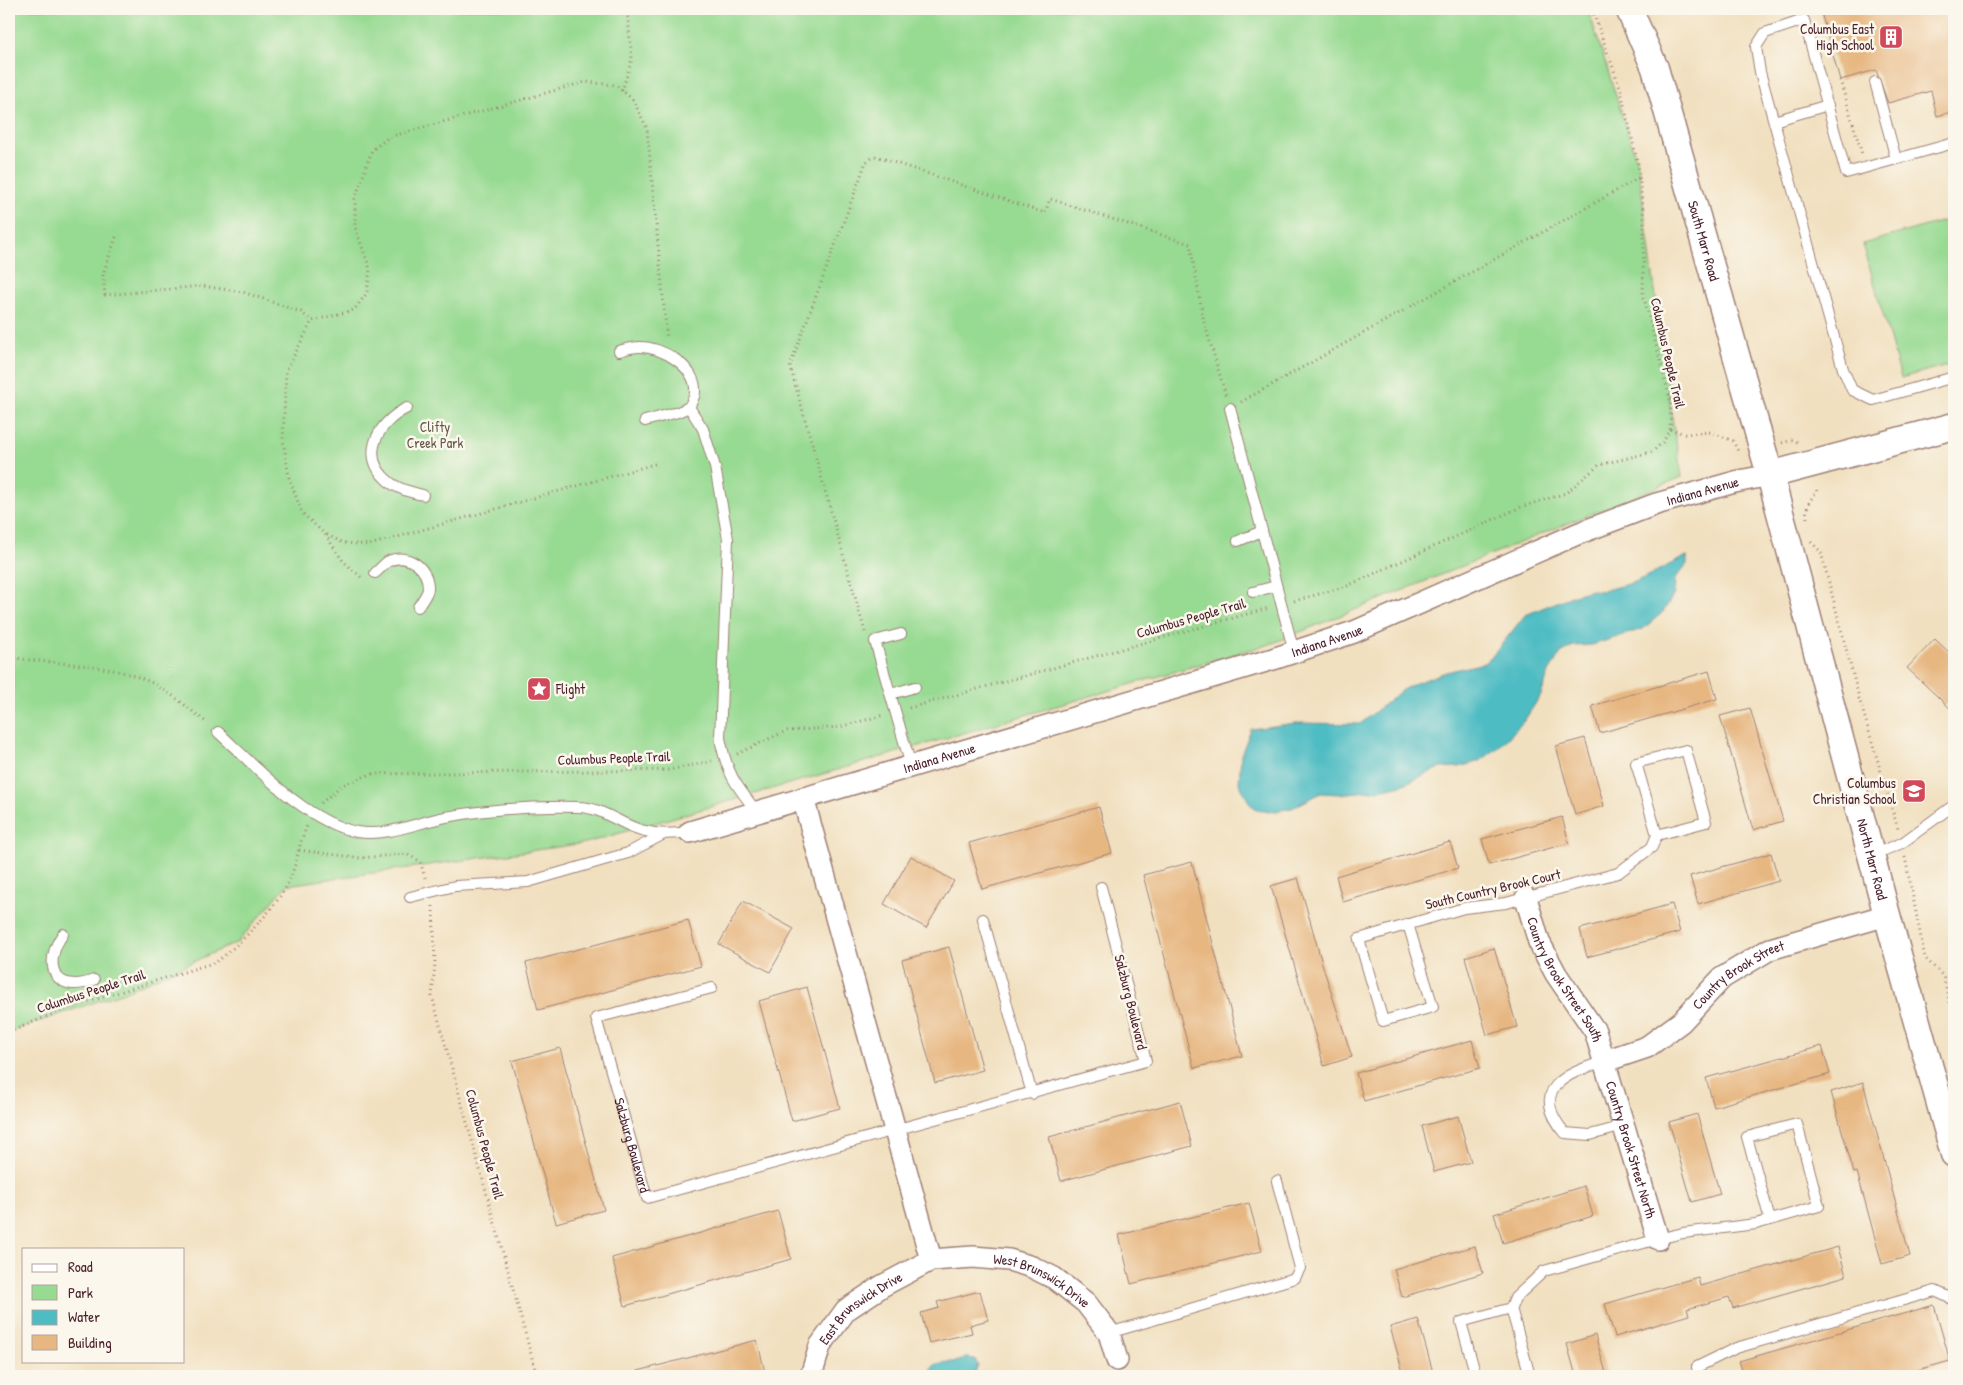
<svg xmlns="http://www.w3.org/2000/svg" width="1963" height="1385" viewBox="0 0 1963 1385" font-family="'Patrick Hand',sans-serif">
<rect width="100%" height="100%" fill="#fbf7ec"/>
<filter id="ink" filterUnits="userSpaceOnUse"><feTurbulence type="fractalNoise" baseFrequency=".02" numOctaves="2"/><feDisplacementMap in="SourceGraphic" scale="10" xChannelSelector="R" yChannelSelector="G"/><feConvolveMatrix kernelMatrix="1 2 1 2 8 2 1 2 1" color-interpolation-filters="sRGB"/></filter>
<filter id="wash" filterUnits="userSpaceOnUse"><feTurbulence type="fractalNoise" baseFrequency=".0096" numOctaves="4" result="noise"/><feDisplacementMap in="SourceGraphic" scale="20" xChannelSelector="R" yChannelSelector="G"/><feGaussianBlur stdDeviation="1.12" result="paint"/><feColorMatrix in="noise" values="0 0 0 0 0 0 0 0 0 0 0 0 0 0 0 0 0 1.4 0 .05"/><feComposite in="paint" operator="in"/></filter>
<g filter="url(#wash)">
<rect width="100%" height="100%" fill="#f1e0c0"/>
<!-- green -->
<g fill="#97da92" stroke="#707c5e">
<polygon points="9,9 1588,9 1638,164 1672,417 1682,477 1273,643 586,843 287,885 238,942 124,992 9,1032"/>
<polygon points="1954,218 1954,363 1901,378 1863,244"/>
</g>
<!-- water -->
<g fill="#4dbcc3" stroke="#4c6e77">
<polygon points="1687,556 1687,564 1675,579 1674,594 1663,612 1643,629 1592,645 1573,646 1561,653 1549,672 1541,695 1524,721 1498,748 1480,761 1459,767 1439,768 1402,785 1379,790 1338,794 1321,793 1292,808 1270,812 1258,810 1250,804 1239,783 1241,755 1251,729 1296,723 1360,724 1402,690 1416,683 1446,672 1484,663 1494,654 1525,615 1577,594 1592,590 1602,591 1635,582"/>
<path d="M967,1357L975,1360L978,1366L975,1373L976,1376H932L931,1369C940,1357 955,1367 967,1357Z"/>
</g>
<g id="blocks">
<!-- building -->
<g fill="#e7b782">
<polygon points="1820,9 1954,9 1954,104 1950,105 1952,112 1937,116 1931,91 1888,103 1876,70 1840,80"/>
<polygon points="1935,639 1954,657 1954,712 1907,668"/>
<polygon points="1709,671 1717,699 1600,733 1592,706"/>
<polygon points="1750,708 1783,821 1753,830 1720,716"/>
<polygon points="1585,738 1604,806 1575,815 1556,746"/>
<polygon points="1099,807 1112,853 982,889 969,843"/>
<polygon points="1562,817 1569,843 1489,865 1482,839"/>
<polygon points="1450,842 1458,868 1343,902 1336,876"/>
<polygon points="1771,853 1779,881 1698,904 1690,876"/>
<polygon points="911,856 954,881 926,928 884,904"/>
<polygon points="1192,862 1242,1056 1194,1068 1143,875"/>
<polygon points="1298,878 1324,970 1352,1057 1324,1066 1271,886"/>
<polygon points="743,901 794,929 770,972 719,944"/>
<polygon points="1672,904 1680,932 1587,957 1580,929"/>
<polygon points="688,920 701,966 538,1010 526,963"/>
<polygon points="949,947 983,1070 935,1083 902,960"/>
<polygon points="1494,948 1517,1027 1487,1035 1465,957"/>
<polygon points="807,987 840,1108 792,1121 759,1001"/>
<polygon points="1472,1040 1480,1068 1364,1101 1356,1073"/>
<polygon points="1822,1046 1830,1074 1714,1107 1706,1078"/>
<polygon points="560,1048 604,1210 556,1223 512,1061"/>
<polygon points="1863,1082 1910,1256 1882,1264 1857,1172 1854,1173 1831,1092"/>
<polygon points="1180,1101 1192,1146 1061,1181 1049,1137"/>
<polygon points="1697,1114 1720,1194 1692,1202 1669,1122"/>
<polygon points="1458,1116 1471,1162 1434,1172 1422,1126"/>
<polygon points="1584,1186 1593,1216 1503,1243 1494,1214"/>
<polygon points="1249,1203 1262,1251 1131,1284 1119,1235"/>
<polygon points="778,1211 791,1259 625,1306 612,1258"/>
<polygon points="1475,1246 1483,1273 1402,1297 1394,1269"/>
<polygon points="1838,1247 1846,1276 1733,1308 1729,1297 1687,1309 1689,1315 1615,1337 1605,1304 1698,1277 1700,1286"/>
<polygon points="980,1291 988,1320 970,1325 972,1333 929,1343 921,1313 939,1308 937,1302"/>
<polygon points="1934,1305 1950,1361 1907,1373 1908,1376 1744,1376 1739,1361"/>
<polygon points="1418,1319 1434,1376 1404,1376 1390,1327"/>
<polygon points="1595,1335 1607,1376 1576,1376 1567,1344"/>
<polygon points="757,1340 766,1376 639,1376 638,1371"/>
</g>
</g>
</g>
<g filter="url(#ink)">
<use href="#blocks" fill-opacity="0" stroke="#9e8076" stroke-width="1"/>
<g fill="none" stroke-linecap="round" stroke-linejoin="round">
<defs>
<g id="service">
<polyline points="1875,82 1896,159"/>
<polyline points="1774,121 1828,105"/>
<polyline points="1954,143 1846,173 1804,20 1765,33 1756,47 1760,72 1843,369 1852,390 1873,400 1954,377"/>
<path d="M619,351C626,349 632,347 639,347C661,346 697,367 695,392C695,397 691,403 689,407L678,412L645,421"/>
<path d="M689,407L703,429L715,467L728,539L720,738C727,774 735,784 757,812"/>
<path d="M407,408C380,421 358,454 387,480C397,489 410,492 423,495"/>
<polyline points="1230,408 1262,531"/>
<polyline points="1238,541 1262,531 1294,652"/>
<path d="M375,573C379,570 383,565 387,562C407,551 429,568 428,589C427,595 421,602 418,607"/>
<polyline points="1253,592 1276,586"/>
<polyline points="901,634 875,641 911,766"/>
<polyline points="891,694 915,687"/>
<path d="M218,732C255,766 306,822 357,832C387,837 418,822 446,817C490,809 534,806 578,807C602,807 619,824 641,830C658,835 673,834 690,832"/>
<polyline points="1872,855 1902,843 1954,805"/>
<polyline points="410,897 455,886 528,882 628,853 664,834"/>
<polyline points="983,919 1032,1094"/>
<polyline points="1408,924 1433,1007 1383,1021 1359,939 1464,908 1506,903 1618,873 1652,847 1657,835 1706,822 1686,750 1636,763 1657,835"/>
<path d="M63,934C41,965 55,995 94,980"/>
<path id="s1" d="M712,988L596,1018L647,1198L1146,1061L1101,887"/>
<path d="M1605,1061C1565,1074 1528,1089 1565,1133L1590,1135L1624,1126"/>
<polyline points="1109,1333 1295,1278 1300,1268 1277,1181"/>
<polyline points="1476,1376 1461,1322 1511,1308"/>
<polyline points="1530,1376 1511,1308 1515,1298 1544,1271 1658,1239 1683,1233 1756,1224 1819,1206 1797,1124 1747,1137 1770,1220"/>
<polyline points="1699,1376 1697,1367 1736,1348 1935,1291 1954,1300"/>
</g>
<g id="minor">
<polyline points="803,798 931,1260"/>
<path id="s2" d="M690,832L1273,659L1354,632L1577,534L1656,504L1735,482L1770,475"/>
<path id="s3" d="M1526,898L1539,942L1556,974L1595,1031L1658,1239"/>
<path id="s4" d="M1605,1061L1647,1047L1681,1022L1722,978L1770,949L1887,915"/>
<path id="s5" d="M811,1376L820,1346L846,1310L882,1286L931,1260L973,1257L1009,1260L1032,1267L1054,1278L1086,1303L1109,1333L1117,1360"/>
</g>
<g id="tertiary">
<path id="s6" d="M1629,9L1655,68L1770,475L1887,915L1954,1154"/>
<polyline points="1770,475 1954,426"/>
</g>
</defs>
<!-- service casing -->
<use href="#service" stroke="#9e8076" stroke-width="12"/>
<!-- minor casing -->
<use href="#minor" stroke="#9e8076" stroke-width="24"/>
<!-- tertiary casing -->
<use href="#tertiary" stroke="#9e8076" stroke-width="29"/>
<!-- path -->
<g stroke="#9e8076" stroke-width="3" stroke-dasharray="1 4" stroke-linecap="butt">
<polyline points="1840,80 1862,154"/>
<polyline points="622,91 632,59 627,9"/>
<polyline points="116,237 103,274 105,295 202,286 243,292 301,312 312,321"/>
<polyline points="1241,402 1639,178"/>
<polyline points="1670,429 1685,434 1711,432 1733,441 1739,453"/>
<polyline points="1782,443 1792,440 1800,443"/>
<path d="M1807,518C1805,508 1810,499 1817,492L1816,486"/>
<polyline points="327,535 344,543 369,545 658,463"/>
<polyline points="1811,542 1821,552 1859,698 1898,829"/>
<polyline points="361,577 343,561 325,534 302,513 289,477 283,440 286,371 312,321 354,310 367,293 370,269 355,227 355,199 372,150 389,137 585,82 616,85 633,100 647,128 667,339"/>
<polyline points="1294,601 1347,586 1521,507 1566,493 1599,465 1652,452 1663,442 1670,429 1671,403 1643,294 1644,220 1638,164 1620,87 1592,9"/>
<polyline points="865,632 790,366 866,162 875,156 1045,213 1050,199 1190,244 1204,322 1226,396"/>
<path d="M9,657C54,665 105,662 148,681C170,691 188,708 207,723"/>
<polyline points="909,708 1269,608"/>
<polyline points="737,754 786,731 840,727 884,715"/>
<polyline points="321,803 342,785 371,774 669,770 712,761"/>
<polyline points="299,850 360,858 406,854 420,861 426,881"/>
<polyline points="1905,857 1925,958 1943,976 1954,1018"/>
<polyline points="433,906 435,964 432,996 537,1376"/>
<path d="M9,1032L65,1009L216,962C237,947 276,908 287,885C297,867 298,844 307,826"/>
</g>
<!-- service -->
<use href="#service" stroke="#fff" stroke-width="10"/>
<!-- minor -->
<use href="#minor" stroke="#fff" stroke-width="21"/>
<!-- tertiary -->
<use href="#tertiary" stroke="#fff" stroke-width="26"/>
</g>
</g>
<!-- icons -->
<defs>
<symbol id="building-square" viewBox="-11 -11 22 22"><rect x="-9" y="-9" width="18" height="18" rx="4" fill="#d1495b" stroke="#fbf7ec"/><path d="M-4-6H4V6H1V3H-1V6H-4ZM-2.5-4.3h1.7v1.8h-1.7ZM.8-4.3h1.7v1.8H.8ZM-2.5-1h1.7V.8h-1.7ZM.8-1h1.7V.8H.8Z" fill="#fff"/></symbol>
<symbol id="sight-square" viewBox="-11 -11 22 22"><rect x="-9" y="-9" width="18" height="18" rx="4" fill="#d1495b" stroke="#fbf7ec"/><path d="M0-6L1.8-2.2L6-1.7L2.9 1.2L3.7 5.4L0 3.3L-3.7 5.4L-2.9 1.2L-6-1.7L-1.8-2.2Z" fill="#fff"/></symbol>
<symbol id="school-square" viewBox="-11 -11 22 22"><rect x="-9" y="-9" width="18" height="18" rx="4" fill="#d1495b" stroke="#fbf7ec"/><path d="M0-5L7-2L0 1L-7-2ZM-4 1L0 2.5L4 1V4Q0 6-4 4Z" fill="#fff"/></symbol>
</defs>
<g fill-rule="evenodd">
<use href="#building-square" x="1877" y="23" width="28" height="28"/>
<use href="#sight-square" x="525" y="675" width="28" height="28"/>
<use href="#school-square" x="1900" y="777" width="28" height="28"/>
</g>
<g text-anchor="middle" stroke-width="5" stroke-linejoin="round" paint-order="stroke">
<!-- poi labels -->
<g font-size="14" fill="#4a1f2b" stroke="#fbf7ec" text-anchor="end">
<text x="1874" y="34">Columbus East<tspan x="1874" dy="16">High School</tspan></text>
<text x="556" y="694" text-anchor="start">Flight</text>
<text x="1896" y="788">Columbus<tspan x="1896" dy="16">Christian School</tspan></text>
</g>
<!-- street labels -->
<g font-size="14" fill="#4a1f2b" stroke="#fbf7ec">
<text dy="5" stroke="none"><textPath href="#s6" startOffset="244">South Marr Road</textPath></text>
<text transform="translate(1668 353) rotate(77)" y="5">Columbus People Trail</text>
<text dy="5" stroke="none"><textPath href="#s2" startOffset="1070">Indiana Avenue</textPath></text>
<text transform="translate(1191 618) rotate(-16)" y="5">Columbus People Trail</text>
<text dy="5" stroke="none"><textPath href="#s2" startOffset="665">Indiana Avenue</textPath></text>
<text transform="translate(614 758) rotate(-2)" y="5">Columbus People Trail</text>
<text dy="5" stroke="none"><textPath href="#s2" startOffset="260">Indiana Avenue</textPath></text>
<text dy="5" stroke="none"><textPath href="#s6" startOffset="885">North Marr Road</textPath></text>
<text transform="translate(1493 889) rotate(-13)" y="5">South Country Brook Court</text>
<text dy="5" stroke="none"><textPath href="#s4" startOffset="162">Country Brook Street</textPath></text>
<text dy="5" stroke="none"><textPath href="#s3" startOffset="91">Country Brook Street South</textPath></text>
<text transform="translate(91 991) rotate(-18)" y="5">Columbus People Trail</text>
<text transform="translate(1131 1002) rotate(76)" y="5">Salzburg Boulevard</text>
<text transform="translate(485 1144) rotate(75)" y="5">Columbus People Trail</text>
<text dy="5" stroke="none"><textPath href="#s1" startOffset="252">Salzburg Boulevard</textPath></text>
<text dy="5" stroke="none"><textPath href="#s3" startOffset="275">Country Brook Street North</textPath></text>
<text dy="5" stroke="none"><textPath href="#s5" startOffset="291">West Brunswick Drive</textPath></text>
<text dy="5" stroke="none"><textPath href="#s5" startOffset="88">East Brunswick Drive</textPath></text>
</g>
<!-- park labels -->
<g font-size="14" fill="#61574a" stroke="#fbf7ec">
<text x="435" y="432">Clifty<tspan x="435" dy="16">Creek Park</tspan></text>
</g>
</g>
<!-- margin -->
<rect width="1963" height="1385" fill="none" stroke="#fbf7ec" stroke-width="30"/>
<!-- legend -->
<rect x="22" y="1248" width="162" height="115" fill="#fbf7ec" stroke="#b4a19f"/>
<rect x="32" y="1264" width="25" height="8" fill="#ffffff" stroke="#b4a19f"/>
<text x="68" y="1272" font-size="15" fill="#4a1f2b">Road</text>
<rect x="32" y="1285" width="25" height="15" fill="#97da92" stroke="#b4a19f"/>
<text x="68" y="1298" font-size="15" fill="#4a1f2b">Park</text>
<rect x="32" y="1310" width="25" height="15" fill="#4dbcc3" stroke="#b4a19f"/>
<text x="68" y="1322" font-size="15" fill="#4a1f2b">Water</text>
<rect x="32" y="1335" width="25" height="15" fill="#e7b782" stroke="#b4a19f"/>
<text x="68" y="1348" font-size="15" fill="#4a1f2b">Building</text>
</svg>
